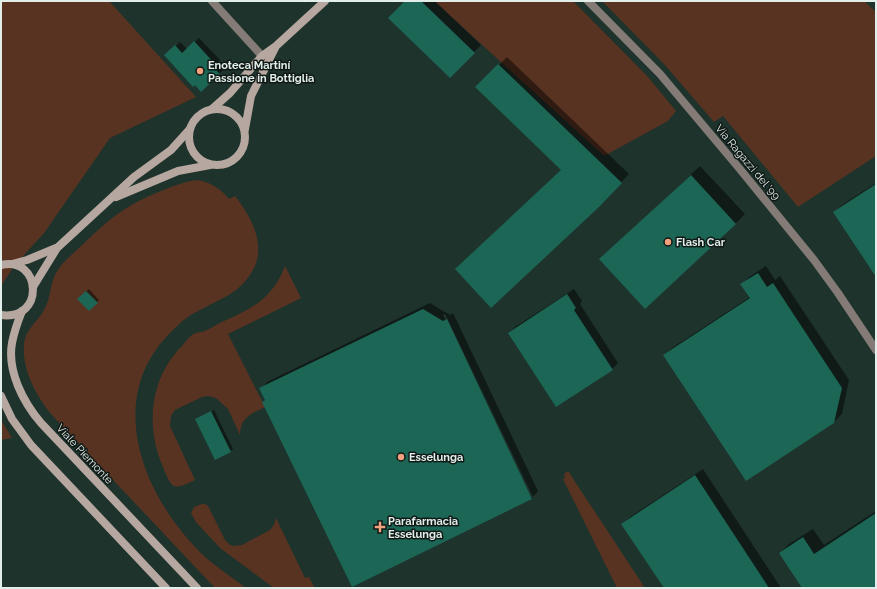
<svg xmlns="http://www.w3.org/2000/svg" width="877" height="589" viewBox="0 0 877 589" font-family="Raleway,sans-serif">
<rect width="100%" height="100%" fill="#1e332c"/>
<!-- green -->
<g fill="#593321">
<polygon points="1,1 109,1 196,97 110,138 44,233 14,266 1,286"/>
<polygon points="434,1 573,1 648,77 676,111 668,121 604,156"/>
<polygon points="602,1 864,1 876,12 876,156 798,207 723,116 714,122 664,64"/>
<path d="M198,180C212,183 221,189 229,199L235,196C250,215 266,243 254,268C241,293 222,298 198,311C189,315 181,322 174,329C102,396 142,496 203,555C216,567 232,577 246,588H215L50,413C35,393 22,370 24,344C26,328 39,321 45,308C51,297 50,284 56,273C62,262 72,255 81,246C96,232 112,216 130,206C141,199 154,194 166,189C177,185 186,181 198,180Z"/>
<path d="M285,266L301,298L228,334L265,407C251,414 240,417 240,435L228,409L216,398L208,396L202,397L175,410L171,416L170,426L195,480C173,491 172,489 163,467C145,426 150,377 183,345C186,341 191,334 196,333C198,332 200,332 202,332C209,330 217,324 224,321C253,308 273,298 285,266Z"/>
<polygon points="1,420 12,438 1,440"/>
<polygon points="568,471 645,588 617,588 563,479 565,477 564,474"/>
<polygon points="202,504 205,504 208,506 225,540 230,545 234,546 242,545 270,530 274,525 276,518 305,578 309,577 315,588 274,588 220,548 196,522 191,513 194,507"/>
</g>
<!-- shadow -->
<g fill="#0007" fill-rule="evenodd">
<polygon points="407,1 435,1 481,45 450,77"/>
<polygon points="199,38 220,60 217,63 223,70 201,90 166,56 180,42 187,49"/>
<polygon points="507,57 629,174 607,197 562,169 477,87"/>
<polygon points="700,166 745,214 735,224 610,250"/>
<polygon points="876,183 876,260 835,212 842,205"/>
<polygon points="766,266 775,280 780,276 849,380 842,414 834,422 664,355 672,348 750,297 742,284 749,277"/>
<polygon points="89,289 99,300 89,310 79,299"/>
<polygon points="574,289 582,301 580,304 618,363 612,369 509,333 515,327"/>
<path d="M430,303L450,315L453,313L538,491L532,498L353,586L261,389L267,382ZM445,314L533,497H530L443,315Z"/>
<polygon points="214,410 233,449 216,459 199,417"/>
<polygon points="703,469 781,588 665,588 623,524 630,517"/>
<polygon points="876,511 876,588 803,588 780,553 789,544 813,529 824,545"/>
</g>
<!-- building -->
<g fill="#1c6655">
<polygon points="405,1 421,1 475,53 450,78 388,18"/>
<polygon points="194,41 216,65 214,68 220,74 201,92 195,85 193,87 164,55 175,45 182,53"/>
<polygon points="498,64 622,183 599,207 491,308 455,269 561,170 475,87"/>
<polygon points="691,175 736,224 645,309 599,259"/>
<polygon points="876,184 876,277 833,212"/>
<polygon points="758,273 767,287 773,283 842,388 834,423 746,481 663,355 750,298 740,284"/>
<polygon points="86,291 98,303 89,311 77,299"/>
<polygon points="567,294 576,308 574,310 613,370 556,407 508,333"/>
<polygon points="423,309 443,321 447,319 532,499 352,587 262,402 265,400 259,388"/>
<polygon points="211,411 231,452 215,460 195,419"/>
<polygon points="695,475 769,588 664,588 621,524"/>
<polygon points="876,513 876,588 802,588 779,553 803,537 814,554"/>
</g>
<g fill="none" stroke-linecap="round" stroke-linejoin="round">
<!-- street -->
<g stroke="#847b77" stroke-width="8">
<polyline points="212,1 262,56"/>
<polyline points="588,1 660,74 739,168 814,260 838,293 876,350"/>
</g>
<!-- secondary -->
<g stroke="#b6a7a0" stroke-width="8">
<circle cx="217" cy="137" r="28"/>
<polyline points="212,109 230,93 262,56 276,46 325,1"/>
<polyline points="245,129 251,96 275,48"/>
<polyline points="116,197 178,171 210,165"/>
<polyline points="12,264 27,260 56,248"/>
<path d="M1,265C41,255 46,321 1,315"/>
<polyline points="33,287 57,248 134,177 171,150 190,129"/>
<path d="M22,311C18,321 14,332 12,343C7,371 23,402 41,423L197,588"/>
<polyline points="1,396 12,419 31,445 166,588"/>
</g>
</g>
<!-- markers -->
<g fill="#f1a17d" stroke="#0f1815" stroke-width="1.5">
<circle cx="200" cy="71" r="4"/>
<circle cx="668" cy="242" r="4"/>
<circle cx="401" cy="457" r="4"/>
<path d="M378 521h4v4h4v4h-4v4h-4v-4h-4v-4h4z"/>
</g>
<g text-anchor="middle" stroke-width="3" stroke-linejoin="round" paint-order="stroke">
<!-- poi labels -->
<g font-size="11" font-weight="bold" fill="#e1eee9" stroke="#0f1815" text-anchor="start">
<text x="208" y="69">Enoteca Martiní<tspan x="208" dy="13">Passione in Bottiglia</tspan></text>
<text x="676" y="246">Flash Car</text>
<text x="409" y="461">Esselunga</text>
<text x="388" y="525">Parafarmacia<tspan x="388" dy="13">Esselunga</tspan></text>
</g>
<!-- street labels -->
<g font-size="11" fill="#e1eee9" stroke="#0f1815">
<text transform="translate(748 162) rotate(50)" y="4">Via Ragazzi del '99</text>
<text transform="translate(85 454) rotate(47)" y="4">Viale Piemonte</text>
</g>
</g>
<!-- border -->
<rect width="877" height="589" fill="none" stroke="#e1eee9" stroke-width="4"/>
</svg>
